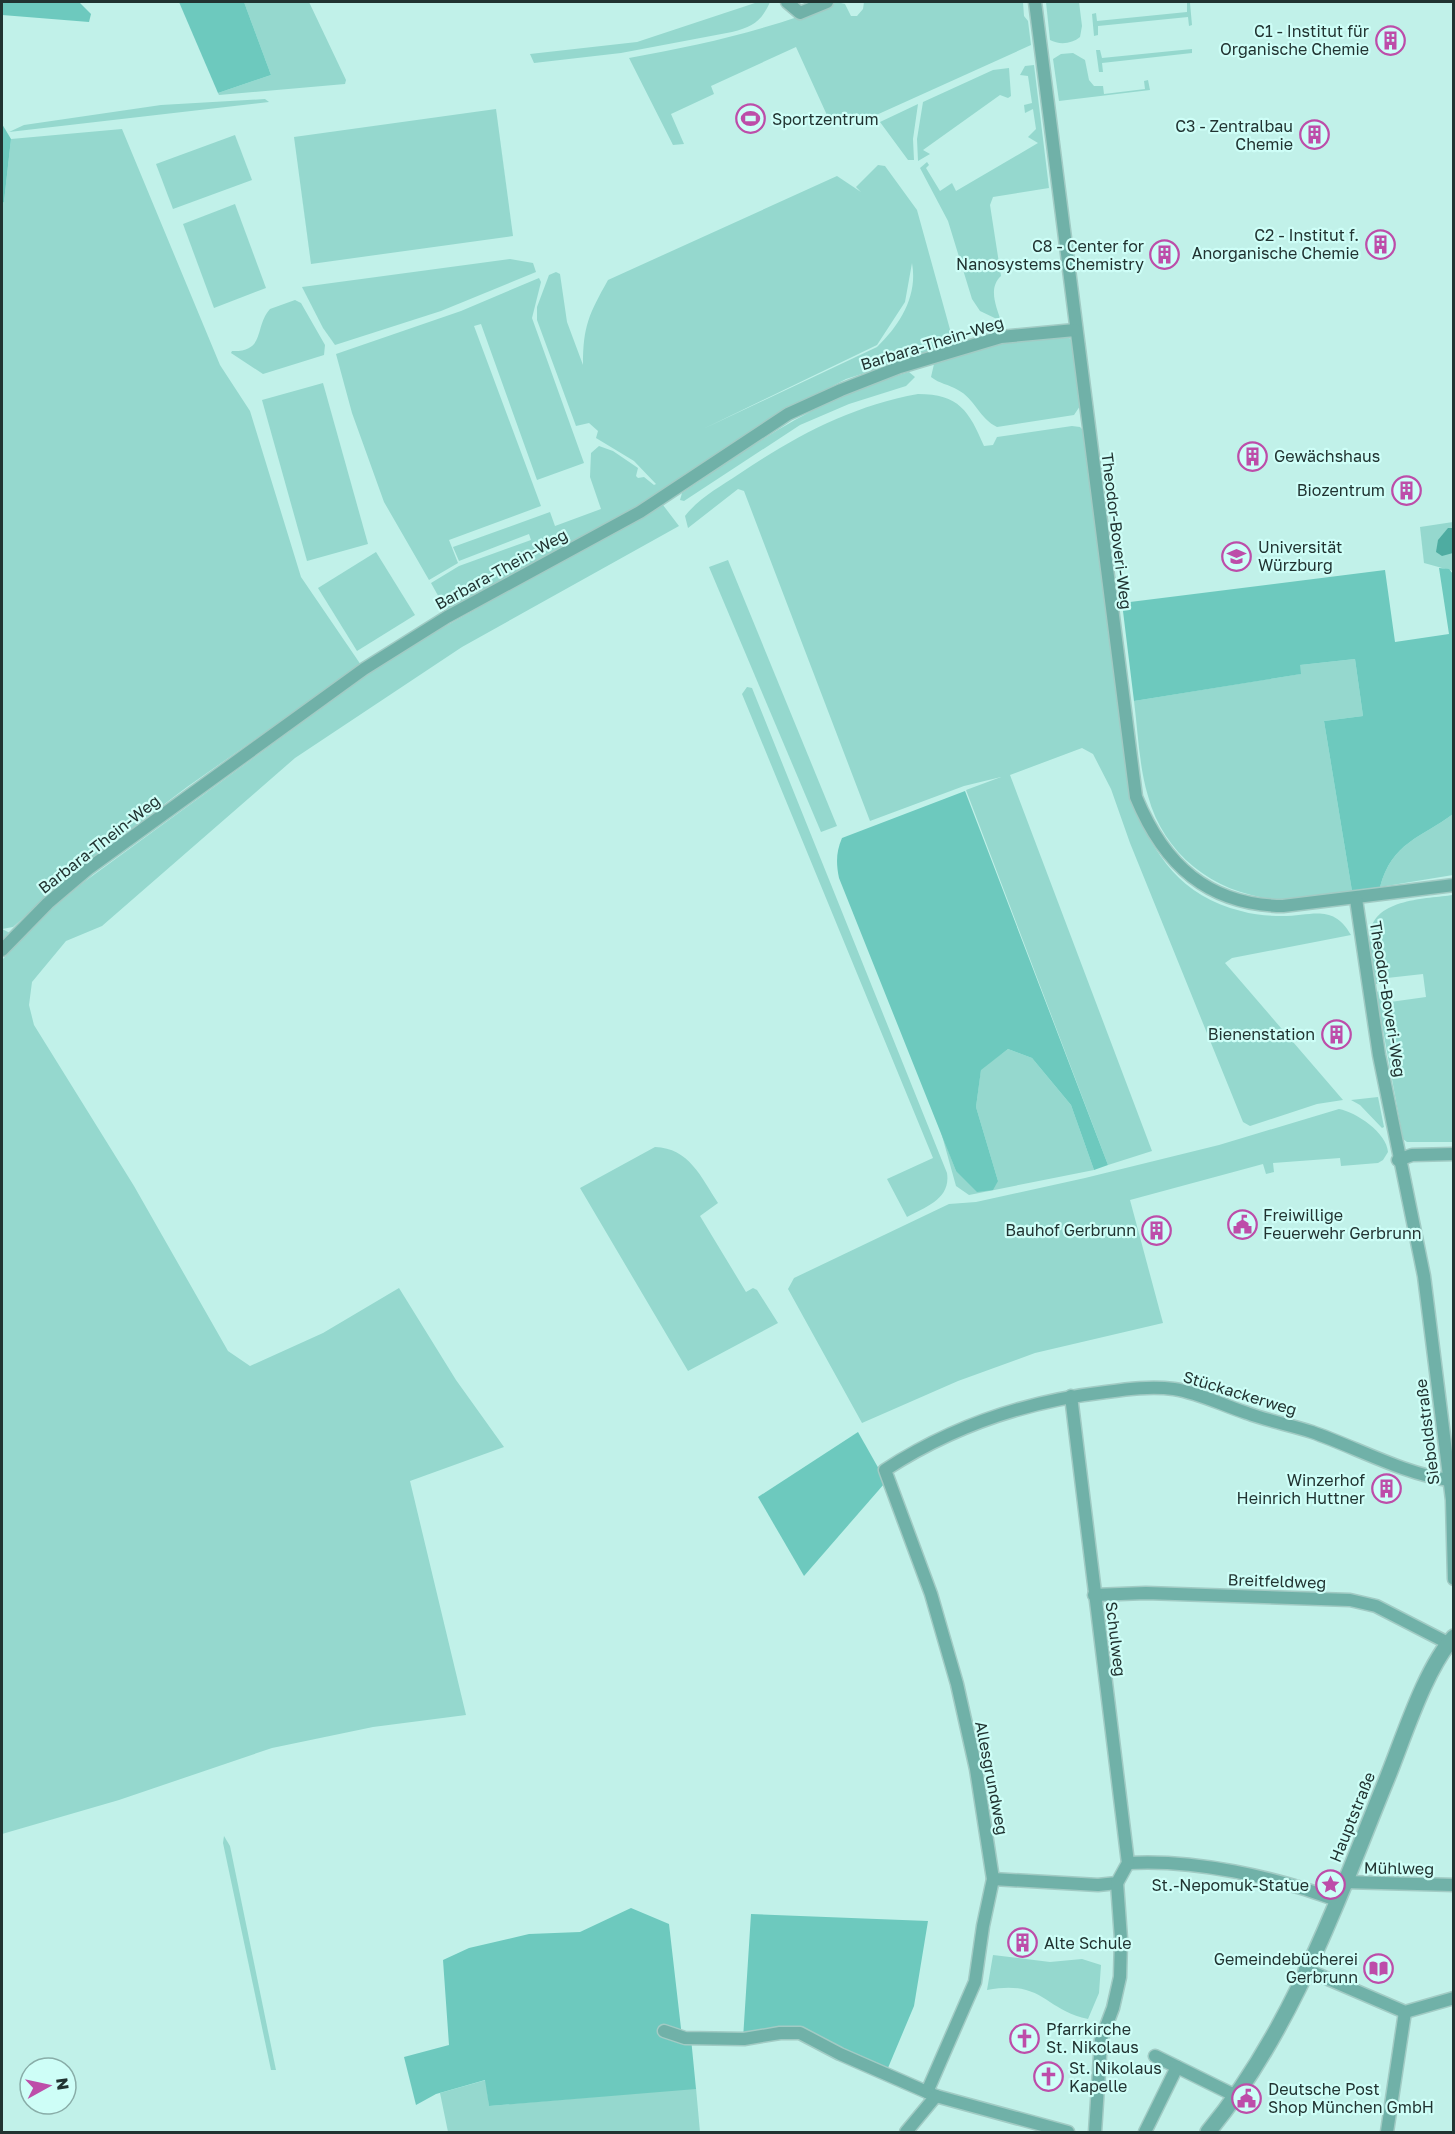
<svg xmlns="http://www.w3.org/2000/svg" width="1455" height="2134" viewBox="0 0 1455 2134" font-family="'Golos Text',sans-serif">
<rect width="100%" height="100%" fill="#c1f1e9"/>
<!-- green -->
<g fill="#95d8ce" fill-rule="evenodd">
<polygon points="244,2 309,2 346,80 345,84 219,95 218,93 271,75"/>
<path d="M758,2H770C761,22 753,26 732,32L621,53L534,63L530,54L637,42Z"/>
<path d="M837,2L845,4L851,16H857L863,9L864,2H1023L1024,16L1028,21L1031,45L863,121L857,113L831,124L796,47L711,86L714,94L671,114L684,144L673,145L629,58C701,45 769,30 837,2Z"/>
<path d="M1046,2H1079L1082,26L1080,37C1072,44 1059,45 1050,40Z"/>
<polygon points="1187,3 1190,3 1192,25 1189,26 1188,17 1098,26 1098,35 1094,36 1092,14 1096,13 1097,21 1187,12"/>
<polygon points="1192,49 1192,53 1102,63 1103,72 1099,72 1096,50 1100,50 1102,58"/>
<polygon points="1073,53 1085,60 1089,80 1094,86 1103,86 1104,94 1145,89 1144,81 1148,80 1150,90 1059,101 1053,59 1061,54"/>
<path d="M1034,65L1049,188L993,197L990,205L1001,276C988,288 996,306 1001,321L980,311L972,299L948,221L920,168L927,162L929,165L926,168L940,191L952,183L956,191L1038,143L1028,137L1036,129L1033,109L1025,113L1024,105L1032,103L1028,76L1020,75L1025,66Z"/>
<polygon points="1009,68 1011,96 1008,98 1000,95 923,150 930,154 918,161 917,139 923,102 993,70"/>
<polygon points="265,99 269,102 9,132 24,125 161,105"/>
<polygon points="918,104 913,139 914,160 908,160 880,122"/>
<polygon points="496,109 513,236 311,264 294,137"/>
<polygon points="122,129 220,365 250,411 301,577 361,665 187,787 81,867 13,927 2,929 10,933 2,943 2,204 4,202 11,139"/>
<polygon points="235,135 252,180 173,209 156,164"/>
<path d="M878,165L885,166L917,210L951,333L950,346L846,379L781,413L645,502L446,610L431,583L459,566L531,540L529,534L459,561L453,547L550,512L555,526L601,509L590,477L591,453L599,446L613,451L638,468L636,476L638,478L644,477L654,485L656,484L634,461L596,438L598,431L589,423L576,426L537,320V307L549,275L556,272L560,274L567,322L583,365C583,326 589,314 608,280L837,176L861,192L856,187ZM912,263C918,296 900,325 877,347L703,429L877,345L905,302Z"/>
<polygon points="235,204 266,288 214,308 183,224"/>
<polygon points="510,259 533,263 536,272 441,311 335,345 323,328 302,287"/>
<polygon points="539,278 541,282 532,318 584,463 537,480 481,324 474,326 541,506 449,540 458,563 429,580 384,502 352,413 336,354 461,311"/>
<path d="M295,300L301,303L325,345L324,355L263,374L231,353L232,351C266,352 254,327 270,309Z"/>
<path d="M1068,336L1071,340L1080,406L1074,415L997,427C980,419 974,398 958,390C948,384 940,384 931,377L934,364L1001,344Z"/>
<path d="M909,372L915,377L906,386L849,404L800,425L684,501L680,500L682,493C761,440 816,399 909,372Z"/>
<polygon points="323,383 368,544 307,561 262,400"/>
<path d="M918,394C959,394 969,411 984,446L993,445L997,437L1072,426L1080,427L1084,431L1132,802C1155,856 1181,896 1241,911C1254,915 1269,916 1282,916C1312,916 1333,903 1351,935L1232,958L1225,963L1343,1100L1317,1104L1250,1126L1243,1122L1130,843L1111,789L1093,754L1082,748L1010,775L1152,1151L1108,1165L966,790L1001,777L964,786L870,821L744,491L738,489L688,528L685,516C700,497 720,487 739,474C794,437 851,406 918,394Z"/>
<polygon points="663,505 679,526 462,647 295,758 102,926 66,941 32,982 29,1005 34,1025 134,1186 228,1351 250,1366 323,1333 399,1288 456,1380 504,1447 410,1481 466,1715 373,1727 272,1748 119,1800 2,1834 2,960 41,918 84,882 370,673 437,631"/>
<polygon points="1453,522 1453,571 1424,563 1420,527"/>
<polygon points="376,552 415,615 357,651 318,588"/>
<polygon points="728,560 837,826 821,832 709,567"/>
<path d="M1355,659L1363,716L1324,721L1352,891C1327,894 1299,901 1274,899C1214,893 1164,855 1148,796C1139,766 1138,732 1134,701L1300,674V665Z"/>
<path d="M747,687L752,688L947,1173C951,1199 926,1207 907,1217L887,1179L933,1158L742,694Z"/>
<path d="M1453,814V875L1380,887C1392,842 1421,838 1453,814Z"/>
<path d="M1453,895V1142H1407L1403,1139L1376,992L1381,991L1383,1003L1426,997L1423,974L1387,978V983L1376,984C1373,968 1368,949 1370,933C1375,898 1427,899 1453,895Z"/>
<polygon points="1008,1049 1032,1058 1071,1105 1094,1170 969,1195 956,1186 941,1132 956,1171 998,1181 976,1107 981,1069"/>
<polygon points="1378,1097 1384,1127 1382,1128 1360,1105 1351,1100"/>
<path d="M1339,1109C1356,1112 1387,1133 1388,1152L1383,1160L1378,1163L1341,1166L1340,1158L1273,1163L1274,1172L1266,1174L1263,1164L1130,1200L1163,1323L1035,1353L958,1381L862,1423L788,1289L794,1278L949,1204L976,1202L1085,1178L1219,1145Z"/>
<path d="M655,1147C689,1148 701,1177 718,1203L700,1216L746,1292L753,1288L757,1290L778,1323L688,1371L580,1188Z"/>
<polygon points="224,1836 230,1846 276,2070 271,2070 223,1843"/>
<path d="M993,1955L1050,1962L1082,1959L1101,1965L1099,1993L1088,2019C1044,2010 1043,1979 987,1990Z"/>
<polygon points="486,2080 489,2106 696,2088 700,2132 448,2132 440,2093"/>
</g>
<!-- forest -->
<g fill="#6dc9be">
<polygon points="2,2 79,2 91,14 89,22 2,15"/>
<polygon points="179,2 244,2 271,75 218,93"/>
<polygon points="2,124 11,139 4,202 2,204"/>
<path d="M1439,568L1449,569L1453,574V814C1421,838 1392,842 1380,887L1352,891L1324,721L1363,716L1355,659L1300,665L1301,674L1134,701L1122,603L1385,570L1395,642L1449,634Z"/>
<path d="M965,791L1108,1165L1094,1170L1071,1105L1032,1058L1008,1049L981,1070L976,1107L998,1181L993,1190L977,1192L956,1171L839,878C836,863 836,852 842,838Z"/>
<polygon points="858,1432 884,1478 884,1484 804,1576 758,1497"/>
<polygon points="631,1908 669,1924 682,2037 691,2038 696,2089 489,2106 485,2080 436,2094 416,2105 404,2057 449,2045 443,1960 469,1948 529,1934 580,1932"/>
<polygon points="751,1914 928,1921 914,2006 885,2075 800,2033 743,2039"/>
</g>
<!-- water -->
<polygon fill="#4eaca1" points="1448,528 1453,528 1453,553 1442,556 1436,552 1438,540"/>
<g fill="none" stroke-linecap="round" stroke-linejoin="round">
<defs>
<g id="minor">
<polyline points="787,2 800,13 827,2"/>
<path d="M1035,2L1136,797C1164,865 1208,905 1283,906L1454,885"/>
<polyline points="1356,899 1379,1055 1424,1276 1452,1500 1454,1579"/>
<polyline points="2,950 48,903 88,869 364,669 447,617 640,512 788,414 841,390 900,367 1001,337 1075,330"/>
<polyline points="1398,1160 1412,1155 1454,1154"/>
<polyline points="1094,1595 1146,1593 1350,1600 1376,1606 1448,1643"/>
<path d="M1128,1863C1195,1859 1274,1877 1337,1900"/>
<polyline points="993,1879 1098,1885 1117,1883 1128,1863 1071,1396"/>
<polyline points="1345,1882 1454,1885"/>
<polyline points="1305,1969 1405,2012 1454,1998"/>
<polyline points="664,2031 685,2038 744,2039 780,2033 800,2033 840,2054 936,2096 1068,2132"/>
<polyline points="1155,2056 1236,2096"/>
<path d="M927,2092L975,1982L983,1926L993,1879L976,1769L957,1684L931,1594L885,1470C951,1427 1027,1401 1106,1392C1128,1389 1151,1386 1174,1389C1200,1393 1222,1405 1247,1413C1268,1421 1291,1425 1312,1432C1355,1447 1404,1474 1449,1480"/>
<polyline points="906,2132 936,2096"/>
<polyline points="1095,2132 1101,2040 1113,2008 1120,1977 1121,1939 1117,1883"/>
<polyline points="1145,2132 1177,2067"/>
<polyline points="1387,2132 1405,2012"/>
</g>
<path id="tertiary" d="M1208,2132C1292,2031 1337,1901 1386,1781C1403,1740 1425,1668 1454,1637"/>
</defs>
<!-- minor casing -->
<use href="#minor" stroke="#a1cbc4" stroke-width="15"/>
<!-- tertiary casing -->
<use href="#tertiary" stroke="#a1cbc4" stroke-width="18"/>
<!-- minor -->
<use href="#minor" stroke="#70b1a8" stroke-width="12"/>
<!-- tertiary -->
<use href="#tertiary" stroke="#70b1a8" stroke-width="15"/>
</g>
<!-- icons -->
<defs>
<symbol id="building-ring" viewBox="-11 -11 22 22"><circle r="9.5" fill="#cefef7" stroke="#bd4da9" stroke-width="1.5"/><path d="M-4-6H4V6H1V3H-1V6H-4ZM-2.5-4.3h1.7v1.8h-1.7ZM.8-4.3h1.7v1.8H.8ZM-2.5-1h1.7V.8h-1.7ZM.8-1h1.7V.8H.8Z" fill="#bd4da9"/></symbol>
<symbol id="stadium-ring" viewBox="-11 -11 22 22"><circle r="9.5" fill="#cefef7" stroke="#bd4da9" stroke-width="1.5"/><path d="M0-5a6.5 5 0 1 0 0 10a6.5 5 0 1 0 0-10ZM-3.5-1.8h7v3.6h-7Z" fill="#bd4da9"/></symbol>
<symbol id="university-ring" viewBox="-11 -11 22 22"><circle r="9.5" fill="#cefef7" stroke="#bd4da9" stroke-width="1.5"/><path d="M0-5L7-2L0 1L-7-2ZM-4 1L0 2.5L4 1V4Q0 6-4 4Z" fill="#bd4da9"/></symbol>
<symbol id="civic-ring" viewBox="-11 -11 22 22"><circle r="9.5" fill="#cefef7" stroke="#bd4da9" stroke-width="1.5"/><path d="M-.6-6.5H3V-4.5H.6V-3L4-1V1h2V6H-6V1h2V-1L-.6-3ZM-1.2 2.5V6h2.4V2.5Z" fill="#bd4da9"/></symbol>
<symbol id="sight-ring" viewBox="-11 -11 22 22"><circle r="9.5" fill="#cefef7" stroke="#bd4da9" stroke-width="1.5"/><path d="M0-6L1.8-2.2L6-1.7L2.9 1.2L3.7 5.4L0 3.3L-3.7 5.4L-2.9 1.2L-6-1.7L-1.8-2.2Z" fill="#bd4da9"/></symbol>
<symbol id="library-ring" viewBox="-11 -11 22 22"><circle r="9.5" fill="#cefef7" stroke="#bd4da9" stroke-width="1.5"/><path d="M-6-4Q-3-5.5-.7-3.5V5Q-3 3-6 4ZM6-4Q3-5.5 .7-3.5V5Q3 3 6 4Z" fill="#bd4da9"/></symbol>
<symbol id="church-ring" viewBox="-11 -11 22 22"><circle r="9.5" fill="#cefef7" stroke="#bd4da9" stroke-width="1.5"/><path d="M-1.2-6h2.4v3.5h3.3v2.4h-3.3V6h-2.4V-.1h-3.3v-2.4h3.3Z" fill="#bd4da9"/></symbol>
</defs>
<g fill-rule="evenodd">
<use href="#building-ring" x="1374" y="24" width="33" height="33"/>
<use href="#stadium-ring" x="734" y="102" width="33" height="33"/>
<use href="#building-ring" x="1298" y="118" width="33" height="33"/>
<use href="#building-ring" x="1364" y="228" width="33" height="33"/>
<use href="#building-ring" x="1148" y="238" width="33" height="33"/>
<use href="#building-ring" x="1236" y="440" width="33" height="33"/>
<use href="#building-ring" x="1390" y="474" width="33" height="33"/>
<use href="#university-ring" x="1220" y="540" width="33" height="33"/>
<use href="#building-ring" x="1320" y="1018" width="33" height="33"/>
<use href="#civic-ring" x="1226" y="1208" width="33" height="33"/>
<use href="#building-ring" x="1140" y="1214" width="33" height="33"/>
<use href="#building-ring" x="1370" y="1472" width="33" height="33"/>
<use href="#sight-ring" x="1314" y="1868" width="33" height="33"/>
<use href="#building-ring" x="1006" y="1926" width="33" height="33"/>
<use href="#library-ring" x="1362" y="1952" width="33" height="33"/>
<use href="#church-ring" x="1008" y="2022" width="33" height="33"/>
<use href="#church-ring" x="1032" y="2060" width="33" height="33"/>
<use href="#civic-ring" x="1230" y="2082" width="33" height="33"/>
</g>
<g text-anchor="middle" stroke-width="4.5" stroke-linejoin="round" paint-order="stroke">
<!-- poi labels -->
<g font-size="16" fill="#213331" stroke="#cefef7" text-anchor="end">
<text x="1369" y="37">C1 - Institut für<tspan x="1369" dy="18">Organische Chemie</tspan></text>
<text x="772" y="125" text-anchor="start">Sportzentrum</text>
<text x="1293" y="132">C3 - Zentralbau<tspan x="1293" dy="18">Chemie</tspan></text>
<text x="1359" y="241">C2 - Institut f.<tspan x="1359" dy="18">Anorganische Chemie</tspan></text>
<text x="1144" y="252">C8 - Center for<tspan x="1144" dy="18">Nanosystems Chemistry</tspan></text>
<text x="1274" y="462" text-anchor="start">Gewächshaus</text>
<text x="1385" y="496">Biozentrum</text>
<text x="1258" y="553" text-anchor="start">Universität<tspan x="1258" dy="18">Würzburg</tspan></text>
<text x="1315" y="1040">Bienenstation</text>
<text x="1263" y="1221" text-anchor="start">Freiwillige<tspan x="1263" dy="18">Feuerwehr Gerbrunn</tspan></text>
<text x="1136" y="1236">Bauhof Gerbrunn</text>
<text x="1365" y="1486">Winzerhof<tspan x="1365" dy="18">Heinrich Huttner</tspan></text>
<text x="1309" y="1891">St.-Nepomuk-Statue</text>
<text x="1044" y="1949" text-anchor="start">Alte Schule</text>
<text x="1358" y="1965">Gemeindebücherei<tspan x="1358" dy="18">Gerbrunn</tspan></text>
<text x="1046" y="2035" text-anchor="start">Pfarrkirche<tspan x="1046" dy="18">St. Nikolaus</tspan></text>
<text x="1069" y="2074" text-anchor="start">St. Nikolaus<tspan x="1069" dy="18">Kapelle</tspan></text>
<text x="1268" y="2095" text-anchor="start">Deutsche Post<tspan x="1268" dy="18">Shop München GmbH</tspan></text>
</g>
<!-- street labels -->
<g font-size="16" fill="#213331" stroke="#cefef7">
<text transform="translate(932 343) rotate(-17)" y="6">Barbara-Thein-Weg</text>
<text transform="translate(1117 531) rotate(83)" y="6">Theodor-Boveri-Weg</text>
<text transform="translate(501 569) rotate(-29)" y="6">Barbara-Thein-Weg</text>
<text transform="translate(99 844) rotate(-38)" y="6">Barbara-Thein-Weg</text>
<text transform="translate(1388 999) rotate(81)" y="6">Theodor-Boveri-Weg</text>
<text transform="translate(1240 1393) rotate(17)" y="6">Stückackerweg</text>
<text transform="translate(1427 1432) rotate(-97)" y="6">Sieboldstraße</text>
<text transform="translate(1277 1581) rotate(2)" y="6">Breitfeldweg</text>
<text transform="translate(1116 1639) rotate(83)" y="6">Schulweg</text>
<text transform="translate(992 1778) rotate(79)" y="6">Allesgrundweg</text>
<text transform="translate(1352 1817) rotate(-68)" y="6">Hauptstraße</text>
<text transform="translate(1399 1868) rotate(1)" y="6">Mühlweg</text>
</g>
</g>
<!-- border -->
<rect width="1455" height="2134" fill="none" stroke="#213331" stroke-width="6"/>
<!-- north arrow -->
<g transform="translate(48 2086) rotate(82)"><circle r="28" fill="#cefef7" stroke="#89ada8" stroke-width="1.5"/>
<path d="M0-4.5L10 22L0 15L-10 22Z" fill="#bd4da9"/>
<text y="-9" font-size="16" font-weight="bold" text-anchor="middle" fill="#213331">N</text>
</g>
</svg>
